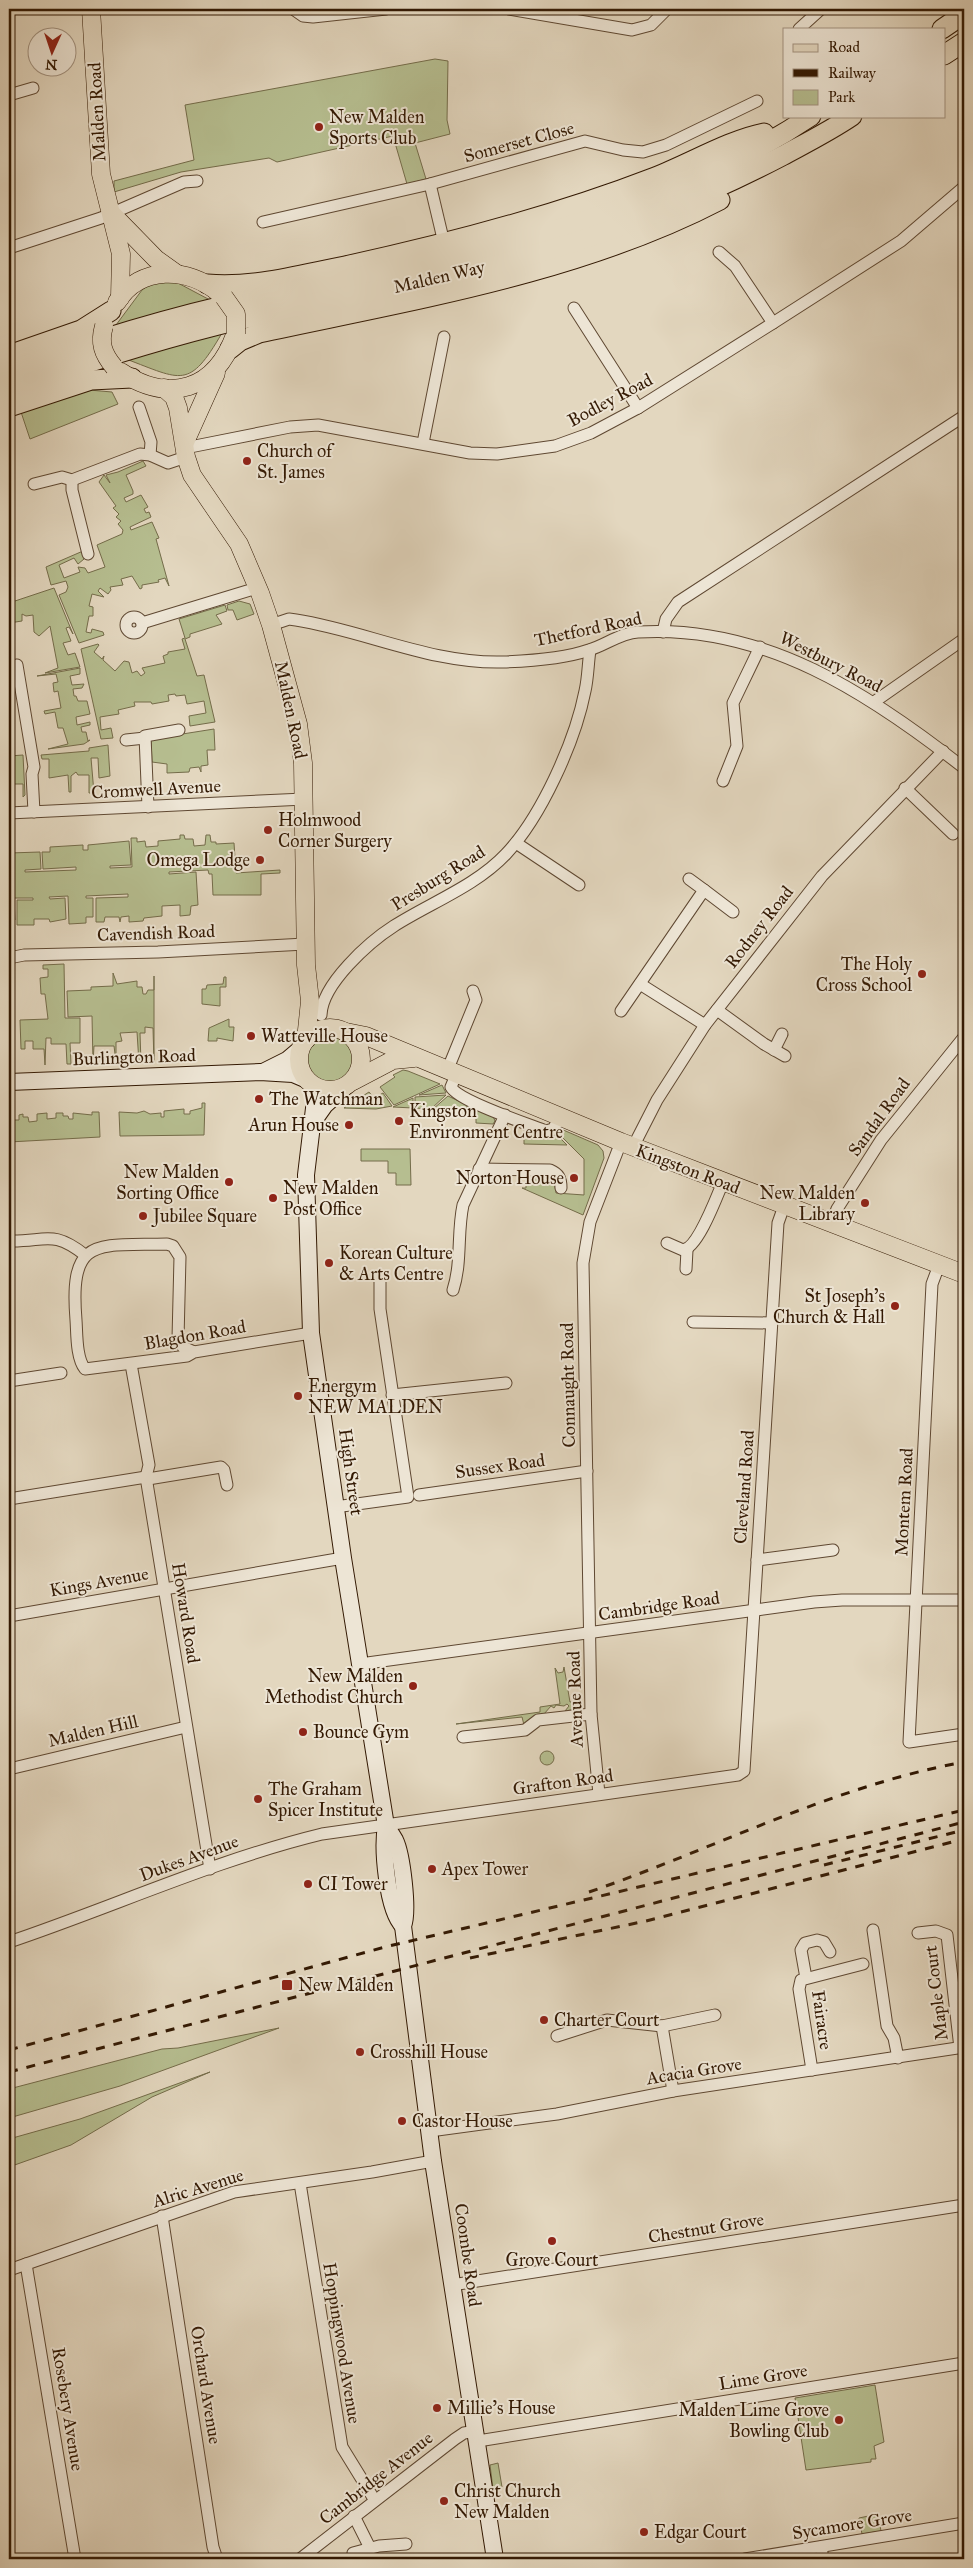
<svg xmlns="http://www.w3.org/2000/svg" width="973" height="2568" viewBox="0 0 973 2568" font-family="'IM FELL Great Primer',serif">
<rect width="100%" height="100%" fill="#e3d7bf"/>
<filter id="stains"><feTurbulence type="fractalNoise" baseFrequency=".004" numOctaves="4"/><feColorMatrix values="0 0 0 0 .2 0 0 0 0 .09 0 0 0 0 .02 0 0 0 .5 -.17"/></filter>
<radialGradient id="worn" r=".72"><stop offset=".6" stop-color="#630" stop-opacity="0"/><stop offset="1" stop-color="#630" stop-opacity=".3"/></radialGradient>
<!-- green -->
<g fill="#b6be90" stroke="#746c4a">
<polygon points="435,59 448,61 447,120 450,134 415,143 426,179 407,184 393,136 277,162 269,158 181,172 114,192 114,181 194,160 185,105"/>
<polygon points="154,281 176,282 210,300 116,325 142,290"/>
<path d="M222,333C189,390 182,380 126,359Z"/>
<polygon points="89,390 112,392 118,404 30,439 21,412"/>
<polygon points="143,461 146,466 126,475 133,491 133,494 124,498 126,502 141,495 148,507 144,509 146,513 149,512 151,517 130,527 131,530 152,522 159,538 156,539 169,586 165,578 158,580 159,582 142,585 142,588 140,589 132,576 121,579 123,585 110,587 111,590 108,594 100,588 98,591 104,597 92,594 89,606 93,607 93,616 89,616 86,632 91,633 92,629 103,632 104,635 79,643 59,595 66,592 68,587 66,581 51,585 46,567 83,551 84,559 78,564 74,558 59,565 64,578 80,572 78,567 85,568 88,573 105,567 97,545 122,534 123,530 118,524 121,521 116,517 119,514 113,508 116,506 99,482 104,475 110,483 106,475 118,472"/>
<polygon points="54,588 73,634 69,627 66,628 71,641 63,643 68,655 75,653 80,667 45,673 58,668 50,626 39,636 34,632 33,615 26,616 22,614 22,621 9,623 9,603"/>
<polygon points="239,601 250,604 254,614 237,620 233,610 228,610 227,605"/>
<polygon points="225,605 227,611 216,615 222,624 190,634 190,637 185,639 197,676 204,675 215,722 190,726 189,716 206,713 204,701 187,704 185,695 176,696 175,694 168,695 169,701 152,704 151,702 134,702 135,706 118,710 119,714 100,717 101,730 111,728 113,738 101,739 81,649 98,644 99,645 94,652 102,659 104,656 103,660 115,671 124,661 129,662 132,673 137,671 141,676 145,673 142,668 165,663 163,656 168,654 168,652 185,649 182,639 185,638 179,619"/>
<polygon points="80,668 80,674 70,676 72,685 84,684 82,688 73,689 74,696 76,696 78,701 87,701 90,714 76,717 77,725 90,722 90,725 81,727 82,732 86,732 88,741 90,740 84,744 48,749 68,744 63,728 58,728 55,712 45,714 44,711 61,708 58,691 54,692 53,683 58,682 56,674 37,676"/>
<polygon points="214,729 215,750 207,750 208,765 201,766 201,772 199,767 190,768 189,772 167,773 167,764 152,762 151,739"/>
<polygon points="108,745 110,776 99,778 98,758 91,758 94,793 89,793 89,775 78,775 76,772 71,776 71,792 69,792 68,775 49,778 49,759 42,759 41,755 89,751 89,748"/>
<polygon points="23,755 25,795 23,797 23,784 13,784 13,779 9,779 9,756"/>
<polygon points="180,835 184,835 185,839 193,839 194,846 205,845 206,835 210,835 211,842 216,842 216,844 234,843 236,873 280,870 280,873 261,874 261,895 213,895 212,874 209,874 208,870 169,872 169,874 196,872 198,905 191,906 190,915 180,916 180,905 162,906 162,916 144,918 143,921 129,922 129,916 121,917 120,922 119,917 105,917 104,922 96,922 96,898 128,897 128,894 86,896 86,898 93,898 93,917 86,917 86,923 69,924 68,896 49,897 50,899 65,898 66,919 50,922 49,919 34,919 34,925 17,925 17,900 33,900 33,898 14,898 15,920 9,920 9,853 40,852 41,869 25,870 25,872 76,870 76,867 43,869 42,852 50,852 50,847 83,845 83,850 88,850 88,845 129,841 131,865 110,866 110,868 132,867 131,838 137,838 137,842 145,841 146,847 158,846 158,841 180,839"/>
<polygon points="64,964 65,1018 80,1018 80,1043 70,1043 71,1064 67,1064 66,1044 51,1044 51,1038 46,1038 45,1065 44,1049 33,1049 33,1041 25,1041 25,1049 21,1049 20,1020 48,1019 45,994 41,994 40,978 48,977 48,969 43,969 43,965"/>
<polygon points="113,973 117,984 137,981 137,987 142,987 143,994 146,994 148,990 154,990 154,976 154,1063 153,1028 145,1027 145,1033 140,1033 141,1063 139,1063 137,1032 120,1033 122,1041 116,1042 116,1062 114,1046 94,1046 93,1063 92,1016 68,1017 67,991 91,990 91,987 113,986"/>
<polygon points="224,977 226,977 226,987 220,987 220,1006 202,1004 202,989 206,989 207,985 223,984"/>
<polygon points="229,1019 229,1027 234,1027 233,1041 217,1038 217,1041 208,1041 209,1028"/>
<circle cx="330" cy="1060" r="23"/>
<polygon points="403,1070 408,1071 440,1084 394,1105 380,1087 395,1077 393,1075"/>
<polygon points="442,1085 446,1093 419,1095"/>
<polygon points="369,1092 374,1098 383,1093 392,1106 376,1109 344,1108"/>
<polygon points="446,1095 431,1109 415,1108 415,1097"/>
<polygon points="448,1096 467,1105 467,1110 433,1109"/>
<polygon points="413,1098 413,1108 393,1107"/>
<polygon points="202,1103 205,1103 204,1135 120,1136 119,1112 137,1113 144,1111 150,1114 161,1113 161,1117 164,1117 164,1111 184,1109 184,1114 190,1114 190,1111 202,1108"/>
<polygon points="469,1106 493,1116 495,1121 493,1124 476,1123 476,1117 469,1117"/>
<polygon points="92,1112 99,1112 100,1137 9,1142 9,1117 10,1120 19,1120 19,1115 23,1114 23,1117 28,1117 29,1122 37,1121 37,1114 47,1113 47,1119 56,1118 56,1113 63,1113 63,1116 68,1116 69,1119 73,1119 73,1113 92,1115"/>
<polygon points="524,1128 545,1137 557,1135 567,1145 524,1144"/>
<polygon points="561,1129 598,1145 603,1151 604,1158 583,1215 522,1188 526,1188 526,1179 519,1179 519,1176 547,1176 554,1180 556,1193 584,1195 584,1159 558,1133"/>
<polygon points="361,1149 410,1149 411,1185 396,1185 396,1173 388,1173 388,1161 361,1161"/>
<polygon points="564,1667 570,1702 581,1701 582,1708 565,1711 569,1706 567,1704 564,1706 556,1705 554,1708 551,1706 544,1714 524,1725 522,1717 456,1724 540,1712 540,1707 560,1704 555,1668 558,1673 563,1672"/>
<circle cx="547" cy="1758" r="7"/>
<polygon points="279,2028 120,2086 9,2118 9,2089 162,2049 178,2048"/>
<polygon points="210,2072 152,2097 71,2145 9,2167 9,2139 80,2119"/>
<polygon points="875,2385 884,2442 874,2446 876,2459 871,2459 871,2462 806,2470 795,2398"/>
<polygon points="498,2463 502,2487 493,2489 490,2465"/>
<polygon points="878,2514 881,2531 862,2534 859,2518"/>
</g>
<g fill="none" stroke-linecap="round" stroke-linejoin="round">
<defs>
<g id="minor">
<polyline points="293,9 303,16 313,17 386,9"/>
<polyline points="509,9 632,30 651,25 667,9"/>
<polyline points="799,29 821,9"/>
<polyline points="9,95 33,88"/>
<polyline points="430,184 444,243"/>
<polyline points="263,222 430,184 585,141 623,150 643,152 666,145 757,101"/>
<polyline points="9,248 101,218 184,182 197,181"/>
<polyline points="719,252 735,266 773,323"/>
<polyline points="574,308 638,408"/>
<polyline points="139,407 151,442 150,455"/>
<polyline points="423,443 444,337"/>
<polyline points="185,448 290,427 318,425 470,453 497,454 555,446 591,433 638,408 773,323 901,241 964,187"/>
<polyline points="72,480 72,490 88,554"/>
<polyline points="34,484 62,477 72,480 140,454 150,455 168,463 186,457"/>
<circle cx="134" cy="625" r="8"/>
<polyline points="142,623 257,588"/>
<path d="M271,625L289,619L296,620C366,631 431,664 503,662C530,661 563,659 589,650C606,645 620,633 638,632C764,624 870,694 964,768"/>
<polyline points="663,632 666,619 678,602 964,416"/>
<polyline points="17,665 34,767 32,774 34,812"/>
<polyline points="874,702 964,639"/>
<polyline points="126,740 145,738"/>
<polyline points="723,781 737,746 733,703 760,647"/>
<polyline points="905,788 953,834"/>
<polyline points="148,807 145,736 179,730"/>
<polyline points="9,813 304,799"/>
<polyline points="516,843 579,885"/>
<polyline points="689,879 704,890"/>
<polyline points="9,958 24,955 158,952 305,944"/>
<polyline points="640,984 705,1025"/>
<polyline points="717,1010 764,1044 785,1056"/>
<polyline points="621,1011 704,890 733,912"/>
<path d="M321,1015C322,984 369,942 394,926C430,903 476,886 506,854C541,817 575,742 585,691C588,678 588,664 590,650"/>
<polyline points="774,1050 782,1034"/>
<polyline points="447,1071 476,1000 473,991"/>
<path d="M456,1075L451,1087C458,1101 528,1124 546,1131L553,1129L560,1118"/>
<polyline points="633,1147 657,1100 705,1025 822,876 943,751"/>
<path d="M479,1169L550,1170C559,1174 561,1178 561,1188"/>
<polyline points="831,1224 837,1209 881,1140 964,1037"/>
<path d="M9,1241C46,1242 52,1229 85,1255"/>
<path d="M667,1243L683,1250C698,1248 717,1196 723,1182"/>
<polyline points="939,1265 932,1284 909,1742 964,1734"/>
<polyline points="686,1269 687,1250"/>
<path d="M453,1290C462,1262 457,1233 463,1205L505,1115"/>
<polyline points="693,1322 772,1323"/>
<path d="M194,1352L183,1347L178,1339L180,1257L173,1246L167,1244C97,1246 69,1235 76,1320C77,1333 76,1358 85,1369L187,1356L194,1352L311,1333"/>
<polyline points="131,1364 149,1465 146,1477 210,1869"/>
<polyline points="9,1381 61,1373"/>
<polyline points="392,1395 506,1383"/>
<polyline points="148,1479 221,1467 224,1470 227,1485"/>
<polyline points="419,1495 587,1471"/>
<polyline points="9,1499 146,1477"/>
<polyline points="335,1507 408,1497 380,1309 380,1277"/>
<polyline points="757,1560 833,1550"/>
<polyline points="9,1616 343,1558"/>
<polyline points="360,1664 814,1602 842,1600 964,1600"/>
<polyline points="463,1737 525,1730 538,1720 591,1714"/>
<polyline points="9,1769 186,1727"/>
<polyline points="599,1794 591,1714 583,1263 590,1222 621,1142"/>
<polyline points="873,1930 887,2026 894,2038 898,2058"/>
<polyline points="918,1933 936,1931 947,1935 960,2048"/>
<path d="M9,1942C113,1907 215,1860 322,1834L738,1775L744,1771L778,1223L784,1206"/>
<polyline points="806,1978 801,1950 805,1943 817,1940 824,1942 830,1952"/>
<polyline points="662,2026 673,2091"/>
<polyline points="557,2036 607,2020 662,2026 715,2015"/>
<polyline points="812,2070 799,1989 801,1980 863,1964"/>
<polyline points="430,2131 557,2114 673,2091 964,2047"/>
<polyline points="300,2183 342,2447 374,2499"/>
<polyline points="162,2216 213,2547 217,2559"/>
<polyline points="26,2264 75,2559"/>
<polyline points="9,2270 234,2192 372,2172 433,2161"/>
<polyline points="452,2285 964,2205"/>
<polyline points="478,2441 964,2363"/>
<polyline points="354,2516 370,2548"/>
<polyline points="821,2547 823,2559"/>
<polyline points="353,2553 379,2546 406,2544"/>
<polyline points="300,2559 455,2439 464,2433 476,2431"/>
<polyline points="745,2559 964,2523"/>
</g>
<g id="secondary">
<polyline points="265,1071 287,1060 300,1049"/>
<polyline points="9,1082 260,1072 293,1074 307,1080"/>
<path d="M313,1086L315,1100L306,1175L311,1333L343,1558L386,1826C382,1848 387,1910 403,1926"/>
<polyline points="313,1122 325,1105 345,1087"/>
<path d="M386,1826C389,1830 392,1835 395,1840C402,1854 409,1912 403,1926L433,2161L495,2559"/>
</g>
<g id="primary">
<polyline points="91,9 101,174 121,254 120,298"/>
<polyline points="112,214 156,259 177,274"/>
<path d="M117,302C140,265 188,267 219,293"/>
<path d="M121,372C170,404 215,390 235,335"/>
<polyline points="164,388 174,397 178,408 186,457 192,475 239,544 260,593 271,625 298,724 303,763 306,965 310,1001 306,1040"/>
<polyline points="185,442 216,373"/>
<circle cx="330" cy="1059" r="31"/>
<polyline points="346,1032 366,1036 621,1142 964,1274"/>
<polyline points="353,1081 393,1060 414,1058"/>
</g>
<g id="trunk">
<polyline points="942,29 964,14"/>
<polyline points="944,55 964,42"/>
<path d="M207,284C254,288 299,275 345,266C451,243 554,216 655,177C689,164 729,140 764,133"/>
<path d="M230,349L240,341L259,333C412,300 580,273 720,200"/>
<polyline points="9,355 81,330 111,311"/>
<path d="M9,371C88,342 170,317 253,299C444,258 645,227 811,116"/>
<path d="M9,390C78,365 147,343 218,325C309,302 403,287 494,265C594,240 690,204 782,156C806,143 830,131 852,116"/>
<polyline points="9,407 91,380 132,378"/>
</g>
</defs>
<!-- minor casing -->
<use href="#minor" stroke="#5f4832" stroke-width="13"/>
<!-- secondary casing -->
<use href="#secondary" stroke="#331903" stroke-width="18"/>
<!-- primary casing -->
<use href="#primary" stroke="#331903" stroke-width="19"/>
<!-- trunk casing -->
<use href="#trunk" stroke="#331903" stroke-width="21"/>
<!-- minor -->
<use href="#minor" stroke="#ede5d5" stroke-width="11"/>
<!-- secondary -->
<use href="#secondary" stroke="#ede5d5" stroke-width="16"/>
<!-- primary -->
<use href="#primary" stroke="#e3d7bf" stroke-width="18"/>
<!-- trunk -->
<use href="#trunk" stroke="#e3d7bf" stroke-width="19"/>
<!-- rail -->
<g stroke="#331903" stroke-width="3" stroke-dasharray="9 9" stroke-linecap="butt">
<polyline points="824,1865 964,1830"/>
<path d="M589,1892C714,1849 833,1786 964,1762"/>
<polyline points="470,1958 646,1921 964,1839"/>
<polyline points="9,2050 385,1947 964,1810"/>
<polyline points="9,2072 964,1822"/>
</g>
<defs>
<g id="primary-bridge">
<polyline points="224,297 236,314 236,334"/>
<path d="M104,326C99,343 103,354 114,367"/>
</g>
</defs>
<!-- primary-bridge casing -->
<use href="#primary-bridge" stroke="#331903" stroke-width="19" stroke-linecap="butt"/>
<!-- primary-bridge -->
<use href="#primary-bridge" stroke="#e3d7bf" stroke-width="18"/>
</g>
<!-- markers -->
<g fill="#8f2418" stroke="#ede5d5" stroke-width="2">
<circle cx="319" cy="127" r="5"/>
<circle cx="247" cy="461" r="5"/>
<circle cx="268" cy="830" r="5"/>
<circle cx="260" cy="860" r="5"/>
<circle cx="922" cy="974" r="5"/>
<circle cx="251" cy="1036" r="5"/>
<circle cx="259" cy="1099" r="5"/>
<circle cx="399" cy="1121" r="5"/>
<circle cx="349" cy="1125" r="5"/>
<circle cx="574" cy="1178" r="5"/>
<circle cx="229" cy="1182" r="5"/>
<circle cx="273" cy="1198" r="5"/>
<circle cx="865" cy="1203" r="5"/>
<circle cx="143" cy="1216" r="5"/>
<circle cx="329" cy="1263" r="5"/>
<circle cx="895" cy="1306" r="5"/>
<circle cx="298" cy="1396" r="5"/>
<circle cx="413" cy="1686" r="5"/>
<circle cx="303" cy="1732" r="5"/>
<circle cx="258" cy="1799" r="5"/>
<circle cx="432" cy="1869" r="5"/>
<circle cx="308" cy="1884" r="5"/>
<rect x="281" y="1979" width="12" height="12" rx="2.5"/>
<circle cx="544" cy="2020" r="5"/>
<circle cx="360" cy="2052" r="5"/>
<circle cx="402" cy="2121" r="5"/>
<circle cx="552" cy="2241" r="5"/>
<circle cx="437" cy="2408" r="5"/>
<circle cx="839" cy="2420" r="5"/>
<circle cx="444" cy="2501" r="5"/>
<circle cx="644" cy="2532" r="5"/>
</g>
<g text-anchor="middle" stroke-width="4" stroke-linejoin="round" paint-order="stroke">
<!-- street labels -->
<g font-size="18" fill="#331903" stroke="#ede5d5">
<text transform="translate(97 112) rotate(-93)" y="6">Malden Road</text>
<text transform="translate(519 142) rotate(-15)" y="6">Somerset Close</text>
<text transform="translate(439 277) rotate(-13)" y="6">Malden Way</text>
<text transform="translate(610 400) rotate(-28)" y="6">Bodley Road</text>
<text transform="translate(588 629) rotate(-12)" y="6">Thetford Road</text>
<text transform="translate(831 662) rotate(27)" y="6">Westbury Road</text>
<text transform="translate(291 710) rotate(78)" y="6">Malden Road</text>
<text transform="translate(156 789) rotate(-3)" y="6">Cromwell Avenue</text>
<text transform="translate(438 878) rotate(-32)" y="6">Presburg Road</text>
<text transform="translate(759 927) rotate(-52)" y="6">Rodney Road</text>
<text transform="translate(156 933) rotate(-2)" y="6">Cavendish Road</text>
<text transform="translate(134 1057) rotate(-2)" y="6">Burlington Road</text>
<text transform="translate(879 1117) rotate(-54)" y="6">Sandal Road</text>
<text transform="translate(688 1169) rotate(21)" y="6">Kingston Road</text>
<text transform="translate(195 1335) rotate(-10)" y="6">Blagdon Road</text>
<text transform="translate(568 1385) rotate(-91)" y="6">Connaught Road</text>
<text transform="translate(500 1466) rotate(-8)" y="6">Sussex Road</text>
<text transform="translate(351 1472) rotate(82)" y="6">High Street</text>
<text transform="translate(744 1487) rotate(-86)" y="6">Cleveland Road</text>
<text transform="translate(904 1502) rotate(-87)" y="6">Montem Road</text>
<text transform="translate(99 1582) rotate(-10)" y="6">Kings Avenue</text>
<text transform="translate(659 1606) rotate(-8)" y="6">Cambridge Road</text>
<text transform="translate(186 1613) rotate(81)" y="6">Howard Road</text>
<text transform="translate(575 1699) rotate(-92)" y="6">Avenue Road</text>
<text transform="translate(93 1731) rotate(-13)" y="6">Malden Hill</text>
<text transform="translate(563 1782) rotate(-8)" y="6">Grafton Road</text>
<text transform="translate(189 1858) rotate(-20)" y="6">Dukes Avenue</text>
<text transform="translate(936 1993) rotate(-97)" y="6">Maple Court</text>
<text transform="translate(822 2020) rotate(82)" y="6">Fairacre</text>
<text transform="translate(694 2071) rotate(-9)" y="6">Acacia Grove</text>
<text transform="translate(198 2188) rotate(-17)" y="6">Alric Avenue</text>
<text transform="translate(706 2228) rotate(-9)" y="6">Chestnut Grove</text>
<text transform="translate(468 2255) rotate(82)" y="6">Coombe Road</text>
<text transform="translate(342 2343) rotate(81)" y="6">Hoppingwood Avenue</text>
<text transform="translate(763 2377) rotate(-9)" y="6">Lime Grove</text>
<text transform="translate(206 2385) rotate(81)" y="6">Orchard Avenue</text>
<text transform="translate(68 2409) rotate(81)" y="6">Rosebery Avenue</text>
<text transform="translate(376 2478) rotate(-38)" y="6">Cambridge Avenue</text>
<text transform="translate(852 2524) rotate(-9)" y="6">Sycamore Grove</text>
</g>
<!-- poi labels -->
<g font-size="18" fill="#331903" stroke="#ede5d5" text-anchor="start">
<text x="329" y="123">New Malden<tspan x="329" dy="21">Sports Club</tspan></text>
<text x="257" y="457">Church of<tspan x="257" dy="21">St. James</tspan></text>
<text x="278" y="826">Holmwood<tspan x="278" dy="21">Corner Surgery</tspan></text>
<text x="250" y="866" text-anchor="end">Omega Lodge</text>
<text x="912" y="970" text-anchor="end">The Holy<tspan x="912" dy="21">Cross School</tspan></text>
<text x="261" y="1042">Watteville House</text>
<text x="269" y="1105">The Watchman</text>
<text x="409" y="1117">Kingston<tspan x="409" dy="21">Environment Centre</tspan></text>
<text x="339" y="1131" text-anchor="end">Arun House</text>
<text x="219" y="1178" text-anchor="end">New Malden<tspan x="219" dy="21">Sorting Office</tspan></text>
<text x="564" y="1184" text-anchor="end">Norton House</text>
<text x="283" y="1194">New Malden<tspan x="283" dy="21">Post Office</tspan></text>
<text x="855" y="1199" text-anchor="end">New Malden<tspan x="855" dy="21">Library</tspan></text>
<text x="153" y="1222">Jubilee Square</text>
<text x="339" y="1259">Korean Culture<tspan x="339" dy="21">&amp; Arts Centre</tspan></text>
<text x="885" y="1302" text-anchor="end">St Joseph's<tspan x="885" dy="21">Church &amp; Hall</tspan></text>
<text x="308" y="1392">Energym<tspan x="308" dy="21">NEW MALDEN</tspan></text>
<text x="403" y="1682" text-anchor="end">New Malden<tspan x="403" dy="21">Methodist Church</tspan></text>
<text x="313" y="1738">Bounce Gym</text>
<text x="268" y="1795">The Graham<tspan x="268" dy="21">Spicer Institute</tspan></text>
<text x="442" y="1875">Apex Tower</text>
<text x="318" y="1890">CI Tower</text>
<text x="298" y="1991">New Malden</text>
<text x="554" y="2026">Charter Court</text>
<text x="370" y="2058">Crosshill House</text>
<text x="412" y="2127">Castor House</text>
<text x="552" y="2266" text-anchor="middle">Grove Court</text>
<text x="447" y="2414">Millie's House</text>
<text x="829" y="2416" text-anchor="end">Malden Lime Grove<tspan x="829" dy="21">Bowling Club</tspan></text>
<text x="454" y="2497">Christ Church<tspan x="454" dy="21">New Malden</tspan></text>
<text x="654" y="2538">Edgar Court</text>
</g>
</g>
<!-- margin -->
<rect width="973" height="2568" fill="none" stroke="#e3d7bf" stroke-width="30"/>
<rect x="10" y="10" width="953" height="2548" fill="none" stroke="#331903" stroke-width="2.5"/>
<rect x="15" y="15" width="943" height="2538" fill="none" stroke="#331903"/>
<!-- legend -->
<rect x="783" y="28" width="162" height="90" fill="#ede5d5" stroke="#a39381"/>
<rect x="793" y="44" width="25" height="8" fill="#e3d7bf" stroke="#a39381"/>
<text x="828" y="52" font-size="15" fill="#331903">Road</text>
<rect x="793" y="69" width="25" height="8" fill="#331903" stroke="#a39381"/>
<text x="828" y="78" font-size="15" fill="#331903">Railway</text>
<rect x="793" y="90" width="25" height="15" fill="#b6be90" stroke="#a39381"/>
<text x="828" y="102" font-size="15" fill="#331903">Park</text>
<!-- north arrow -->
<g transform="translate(52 52) rotate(183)"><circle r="24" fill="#ede5d5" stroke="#a39381"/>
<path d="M0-4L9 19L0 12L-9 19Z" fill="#8f2418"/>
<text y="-8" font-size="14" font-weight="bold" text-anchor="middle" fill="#331903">N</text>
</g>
<rect width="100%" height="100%" filter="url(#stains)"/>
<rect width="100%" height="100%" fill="url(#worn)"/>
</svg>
